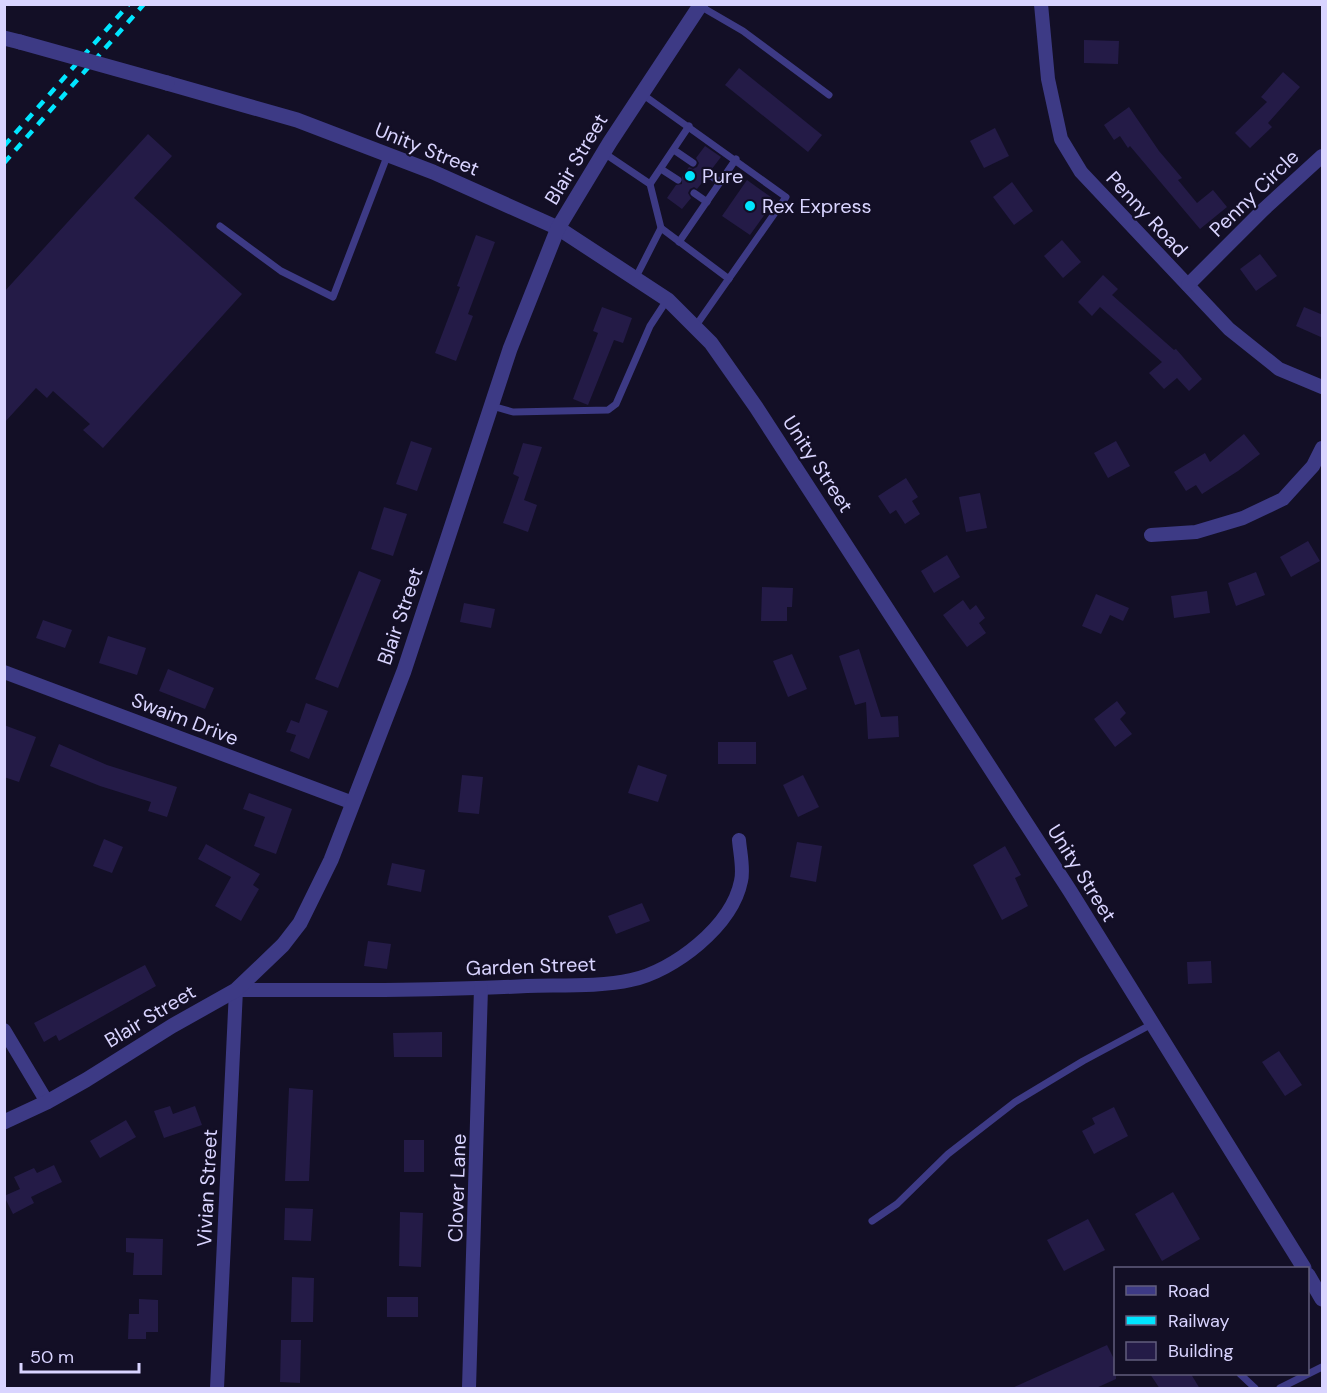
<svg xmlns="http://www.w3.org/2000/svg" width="1327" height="1393" viewBox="0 0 1327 1393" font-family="'DM Sans',sans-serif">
<rect width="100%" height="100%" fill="#130f26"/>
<!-- building -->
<g fill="#241b47">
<polygon points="1084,40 1119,41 1118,64 1084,63"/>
<polygon points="739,68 822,135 808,152 725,85"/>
<polygon points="1283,72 1300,87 1268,123 1272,127 1250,148 1235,133 1267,102 1261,97"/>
<polygon points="1129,107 1159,151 1182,178 1178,180 1197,203 1213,190 1227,207 1200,229 1130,146 1128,148 1120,136 1114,140 1104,125"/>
<polygon points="995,128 1009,156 984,168 970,141"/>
<polygon points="148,134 172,156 134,198 242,294 103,448 83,430 90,424 53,391 47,398 36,388 4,423 4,292"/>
<polygon points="705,146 721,157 711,170 708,168 704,170 702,174 705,179 697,189 694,187 690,189 688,193 691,198 682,209 667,198 676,185 682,184 682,177 689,167 693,169 697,167 699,163 696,158"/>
<polygon points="747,180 775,200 750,235 722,216"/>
<polygon points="1012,182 1033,211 1014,225 993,197"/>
<polygon points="476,235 495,242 468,314 473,316 456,361 435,353 460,287 457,286"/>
<polygon points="1062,240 1081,262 1063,278 1044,256"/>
<polygon points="1260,254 1277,276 1256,291 1240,269"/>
<polygon points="1103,275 1118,289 1112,295 1174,350 1176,349 1202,379 1189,391 1177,378 1164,389 1149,373 1162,362 1100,307 1092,316 1078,302"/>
<polygon points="602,307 632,318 623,343 614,340 588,405 573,399 598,333 593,331"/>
<polygon points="1304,307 1323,315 1323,338 1296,326"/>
<polygon points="1244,434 1260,454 1238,471 1202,494 1196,485 1186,491 1174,472 1205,453 1210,462"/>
<polygon points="411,441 432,448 417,491 396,484"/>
<polygon points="1116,441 1130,466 1108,478 1094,453"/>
<polygon points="523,443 542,447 524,500 537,505 528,532 503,523 519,477 513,474"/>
<polygon points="906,478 918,497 912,501 920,514 905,524 896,510 890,514 878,496"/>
<polygon points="980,493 987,528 966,532 959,497"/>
<polygon points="384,507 407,514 393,556 371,549"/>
<polygon points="1308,541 1320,561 1291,577 1280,557"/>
<polygon points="947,555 960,577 934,593 921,571"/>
<polygon points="359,571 381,580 338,688 315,679"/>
<polygon points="1256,572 1265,595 1236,606 1228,583"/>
<polygon points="762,587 793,588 792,607 787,607 787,621 761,621"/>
<polygon points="1207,591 1210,613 1174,618 1171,596"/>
<polygon points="1096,594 1129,608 1123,621 1110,615 1101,634 1082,626"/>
<polygon points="963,600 970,610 976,605 985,618 979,623 986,633 967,647 943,615"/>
<polygon points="464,603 495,609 491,628 460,622"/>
<polygon points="43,620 72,630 65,648 36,638"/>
<polygon points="108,636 146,648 137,675 99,663"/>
<polygon points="859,649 881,717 898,716 899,737 868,739 866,702 855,705 839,656"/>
<polygon points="792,654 807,689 788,697 773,661"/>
<polygon points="168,669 214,688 205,709 159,691"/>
<polygon points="1117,701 1126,713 1120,719 1132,734 1115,747 1094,719"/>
<polygon points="306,703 328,711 309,759 290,751 296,735 286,732 291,720 299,723"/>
<polygon points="4,725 36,737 19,782 4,777"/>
<rect x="718" y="742" width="38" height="22"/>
<polygon points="59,744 107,765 177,787 167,817 148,811 151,802 100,786 50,766"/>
<polygon points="638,765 667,775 658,802 628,793"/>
<polygon points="462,775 483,777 479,814 458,812"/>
<polygon points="803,775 819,807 798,817 783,785"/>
<polygon points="249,793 292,809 276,854 254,846 265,817 243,809"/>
<polygon points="104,839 123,847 112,873 93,866"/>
<polygon points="797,842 822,846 816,882 790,877"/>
<polygon points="206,844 260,874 253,885 259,889 241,921 215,906 231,877 198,859"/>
<polygon points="1005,846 1021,875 1015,878 1028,906 1002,920 973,865"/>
<polygon points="392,863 425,870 421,892 387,885"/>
<polygon points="642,903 650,921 616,934 608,916"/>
<polygon points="368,941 391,944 387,969 364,966"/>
<polygon points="1211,961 1212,983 1188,984 1187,962"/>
<polygon points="145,965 156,986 59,1041 56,1035 44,1042 34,1023"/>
<polygon points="442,1032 442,1057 394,1057 393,1033"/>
<polygon points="1279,1051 1302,1085 1285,1096 1262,1062"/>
<polygon points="289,1088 313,1090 309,1181 285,1181"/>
<polygon points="170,1106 173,1114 195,1106 202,1125 164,1138 154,1111"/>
<polygon points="1114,1107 1128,1136 1094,1154 1082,1131 1095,1124 1092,1118"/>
<polygon points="126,1120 136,1137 100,1158 90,1141"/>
<rect x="404" y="1140" width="20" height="32"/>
<polygon points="54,1165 62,1182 31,1197 34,1203 13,1214 4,1196 20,1189 14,1177 34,1168 37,1173"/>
<polygon points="1173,1192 1200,1239 1162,1261 1135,1214"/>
<polygon points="285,1208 313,1209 311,1241 284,1240"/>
<polygon points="400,1212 423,1213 421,1267 399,1266"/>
<polygon points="1088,1219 1105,1250 1064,1271 1047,1240"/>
<polygon points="126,1238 163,1239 162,1275 133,1275 134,1253 126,1252"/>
<polygon points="292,1277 314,1278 313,1322 291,1322"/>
<rect x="387" y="1297" width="31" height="20"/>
<polygon points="139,1299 158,1300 158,1332 146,1332 146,1339 128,1339 129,1314 139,1314"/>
<polygon points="281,1340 301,1340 300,1383 280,1382"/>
<polygon points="1107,1345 1116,1363 1116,1379 1094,1389 1010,1389"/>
<polygon points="1150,1374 1191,1374 1200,1389 1160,1389"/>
</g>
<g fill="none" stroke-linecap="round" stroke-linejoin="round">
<!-- service -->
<g stroke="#3d3a85" stroke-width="7">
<polyline points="700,6 743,31 829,95"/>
<polyline points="642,94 786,197 695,327"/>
<polyline points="674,150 693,163"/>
<polyline points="604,153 650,184 661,228 635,279"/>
<polyline points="661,169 678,180"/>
<polyline points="708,174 720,182"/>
<polyline points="650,184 689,126"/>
<polyline points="694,193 707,202"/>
<polyline points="220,226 281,271 333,297 388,154"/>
<polyline points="661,228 729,279"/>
<polyline points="679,242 736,159"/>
<polyline points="492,406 513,412 608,410 616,404 650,326 667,300"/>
<polyline points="872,1221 897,1204 948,1154 1015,1102 1083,1061 1152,1024"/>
<polyline points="1240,1374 1255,1388"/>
<polyline points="1280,1388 1322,1367"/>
</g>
<!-- minor -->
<g stroke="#3d3a85" stroke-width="14">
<polyline points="1041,4 1048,79 1061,139 1081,172 1229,329 1279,369 1322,387"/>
<polyline points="1188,285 1263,210 1322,156"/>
<polyline points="1151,535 1196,532 1243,518 1283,499 1313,466 1322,448"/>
<polyline points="4,672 353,803"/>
<polyline points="4,1030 47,1102"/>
<path d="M217,1388L236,990C333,990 430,991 527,986C559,985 601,987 631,980C674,971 732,926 741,881C744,869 740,853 739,840"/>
<polyline points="469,1388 481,988"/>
</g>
<!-- tertiary -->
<g stroke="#3d3a85" stroke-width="15">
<polyline points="4,38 20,42"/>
<polyline points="167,83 297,120 433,172 558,228 668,300 711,343 756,407 1070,891 1304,1268"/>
<polyline points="4,1122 47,1102 86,1080 172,1026 236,990 283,945 300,923 331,860 404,671 510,349 558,228 610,142 701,4"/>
<polyline points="1308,1275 1322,1299"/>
</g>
<!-- rail -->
<g stroke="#00e5ff" stroke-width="4.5" stroke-dasharray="9 8" stroke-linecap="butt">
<polyline points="4,146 129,4"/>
<polyline points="4,163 144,4"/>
</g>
<!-- tertiary-bridge -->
<polyline stroke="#3d3a85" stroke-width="15" points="20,42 167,83"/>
</g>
<!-- markers -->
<g fill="#00e5ff" stroke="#130f26" stroke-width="2">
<circle cx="690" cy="176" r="6"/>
<circle cx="750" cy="206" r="6"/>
</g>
<g text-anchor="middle" stroke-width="4.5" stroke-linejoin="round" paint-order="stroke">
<!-- street labels -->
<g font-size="20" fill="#d9d4ff" stroke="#130f26">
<text transform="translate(427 149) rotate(22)" y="7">Unity Street</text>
<text transform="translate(576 159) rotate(-59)" y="7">Blair Street</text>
<text transform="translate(1254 193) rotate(-44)" y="7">Penny Circle</text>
<text transform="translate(1147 214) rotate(47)" y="7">Penny Road</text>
<text transform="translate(818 464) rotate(57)" y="7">Unity Street</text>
<text transform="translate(400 616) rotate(-71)" y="7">Blair Street</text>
<text transform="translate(185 719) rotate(21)" y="7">Swaim Drive</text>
<text transform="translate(1082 873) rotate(58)" y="7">Unity Street</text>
<text transform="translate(531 966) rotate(-2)" y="7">Garden Street</text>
<text transform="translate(150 1016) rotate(-31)" y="7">Blair Street</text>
<text transform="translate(207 1188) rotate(-87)" y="7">Vivian Street</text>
<text transform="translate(457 1188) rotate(-88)" y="7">Clover Lane</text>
</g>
<!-- poi labels -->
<g font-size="20" fill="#d9d4ff" stroke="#130f26" text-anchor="start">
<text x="702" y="183">Pure</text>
<text x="762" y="213">Rex Express</text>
</g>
</g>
<!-- border -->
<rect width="1327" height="1393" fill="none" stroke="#d9d4ff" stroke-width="12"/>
<!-- legend -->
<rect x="1114" y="1267" width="195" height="108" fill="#130f26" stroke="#625e7d" stroke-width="1.5"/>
<rect x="1126" y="1286" width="30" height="9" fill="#3d3a85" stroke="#625e7d" stroke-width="1.5"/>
<text x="1168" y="1297" font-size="18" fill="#d9d4ff">Road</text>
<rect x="1126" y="1316" width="30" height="9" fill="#00e5ff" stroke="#625e7d" stroke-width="1.5"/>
<text x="1168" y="1327" font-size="18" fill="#d9d4ff">Railway</text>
<rect x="1126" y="1342" width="30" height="18" fill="#241b47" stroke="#625e7d" stroke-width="1.5"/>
<text x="1168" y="1357" font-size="18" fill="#d9d4ff">Building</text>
<!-- scale -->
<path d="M21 1363v9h118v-9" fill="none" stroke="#d9d4ff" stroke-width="3"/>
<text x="30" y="1363" font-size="18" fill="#d9d4ff" stroke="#130f26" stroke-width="4.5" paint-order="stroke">50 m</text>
</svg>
